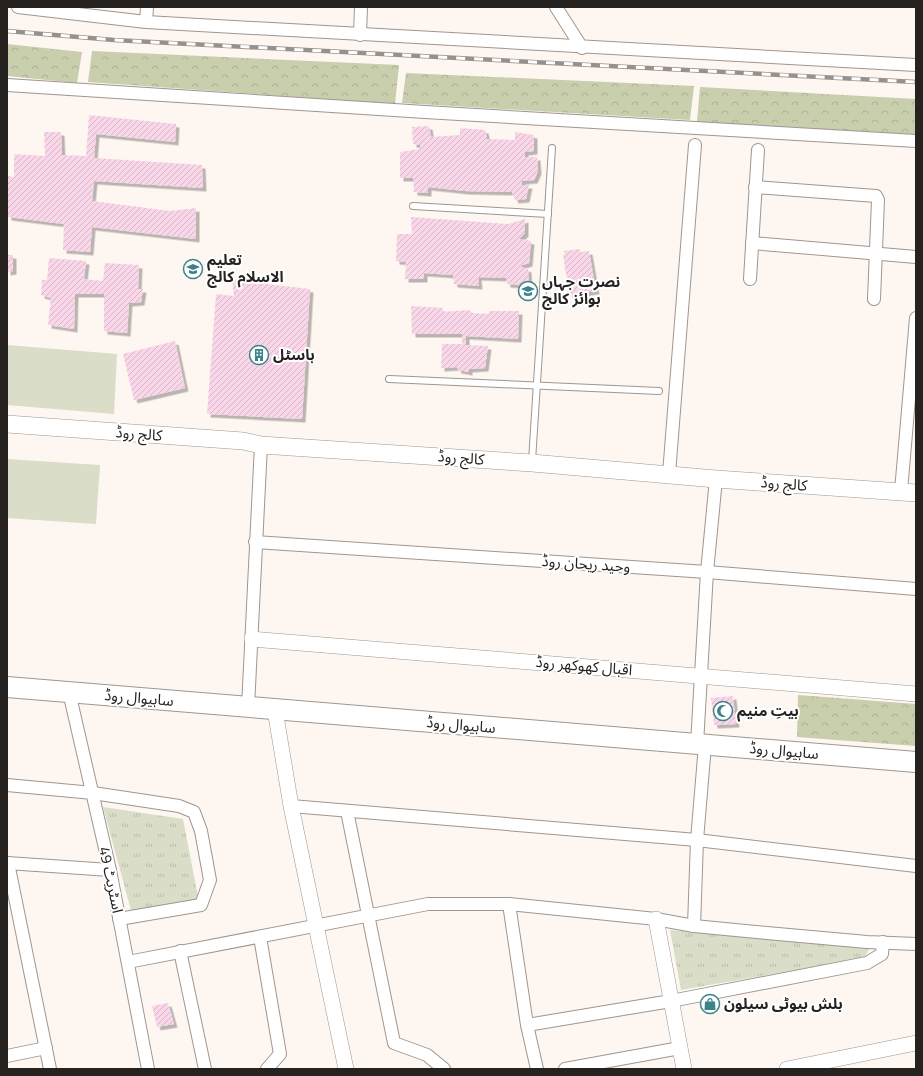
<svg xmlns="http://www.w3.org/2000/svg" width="923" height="1076" viewBox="0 0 923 1076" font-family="'Titillium Web','Noto Sans Arabic',sans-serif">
<defs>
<pattern id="forest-crowns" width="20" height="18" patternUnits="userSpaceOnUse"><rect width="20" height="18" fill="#c9ceac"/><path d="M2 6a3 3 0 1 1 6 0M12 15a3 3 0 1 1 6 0" fill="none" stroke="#acb194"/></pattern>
<pattern id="park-tufts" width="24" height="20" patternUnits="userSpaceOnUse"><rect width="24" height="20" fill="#daddc7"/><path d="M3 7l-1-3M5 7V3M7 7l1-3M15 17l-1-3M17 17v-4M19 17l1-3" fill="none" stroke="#bbbdab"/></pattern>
<pattern id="building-hatch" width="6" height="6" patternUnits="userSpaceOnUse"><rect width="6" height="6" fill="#fad6e9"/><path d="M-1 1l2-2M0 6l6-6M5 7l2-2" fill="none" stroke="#d6b7c8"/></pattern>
<filter id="shadow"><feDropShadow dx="3.5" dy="3.5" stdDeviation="0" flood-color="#0004"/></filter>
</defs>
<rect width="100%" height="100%" fill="#fef6f1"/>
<!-- forest -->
<g fill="url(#forest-crowns)">
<polygon points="7,44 82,52 77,83 7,76"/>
<polygon points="92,51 399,65 395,104 88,82"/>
<polygon points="406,73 694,86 690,120 402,103"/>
<polygon points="700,87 916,99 916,136 697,122"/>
<polygon points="798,695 916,704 916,746 797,737"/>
</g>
<!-- park -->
<g fill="url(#park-tufts)">
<polygon points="103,807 183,819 199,902 132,914"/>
<polygon points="670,930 871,946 864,958 681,990"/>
</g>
<!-- pitch -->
<g fill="#daddc7">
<polygon points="7,345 117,354 114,414 7,405"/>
<polygon points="7,459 100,465 96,524 7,518"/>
</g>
<!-- building -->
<g fill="url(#building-hatch)" filter="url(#shadow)">
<polygon points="89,115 176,124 175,142 96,134 94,158 202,165 203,188 94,181 92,201 170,211 196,208 196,239 92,227 90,252 63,250 64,224 8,217 7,176 14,177 14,154 45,156 44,132 61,132 62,155 86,156"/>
<polygon points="429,126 431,137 460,135 460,128 485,130 487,139 515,140 515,132 534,135 534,151 525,152 525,157 537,157 538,171 534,180 522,181 522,185 529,185 526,199 515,200 512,192 465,191 428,187 428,193 414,192 413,178 400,178 400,152 420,149 420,145 413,144 412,127"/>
<polygon points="411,217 508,224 525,219 525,233 519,239 531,241 529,263 519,266 528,269 529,286 507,284 506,278 478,277 479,286 454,284 453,275 424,273 424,279 405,279 406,262 396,261 397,234 412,234"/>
<polygon points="580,249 580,252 589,251 596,291 587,292 588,296 572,298 571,293 569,293 563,255 565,254 564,251"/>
<polygon points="7,255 13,255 13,271 7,272"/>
<polygon points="49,258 86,261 84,279 103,281 105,263 139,265 138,289 143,289 141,302 129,303 127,333 104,331 104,294 75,294 74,329 48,325 51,298 41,295 42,280 47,280"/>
<polygon points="232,280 310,289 302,419 207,414 216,294 234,296"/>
<polygon points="411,306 443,308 442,312 469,310 473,313 489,314 489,311 519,311 518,339 466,336 466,345 488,346 485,368 469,369 469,372 458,370 457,367 441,368 442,344 462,344 462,334 412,334"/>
<polygon points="175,341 185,388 134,400 123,354"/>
<polygon points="733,696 736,724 714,725 711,698"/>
<polygon points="168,1003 174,1024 157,1027 152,1006"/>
</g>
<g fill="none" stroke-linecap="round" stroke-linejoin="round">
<defs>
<g id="service">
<polyline points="413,206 548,214"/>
<polyline points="389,379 659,391"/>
<polyline points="532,461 552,148"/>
</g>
<g id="minor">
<polyline points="18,7 146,22 147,7"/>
<polyline points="556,7 582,48"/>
<polyline points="146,22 916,65"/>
<polyline points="360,35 361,7"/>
<polyline points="7,85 425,112 916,141"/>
<polyline points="755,187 876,196 878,200 874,299"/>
<polyline points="752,243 916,257"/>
<polyline points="750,279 758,150"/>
<polyline points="669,474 695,145"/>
<polyline points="901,491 916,318"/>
<polyline points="255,542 707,572 916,589"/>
<polyline points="69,692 110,870 148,1069"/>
<polyline points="248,707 261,445"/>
<polyline points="697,744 707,572 716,479"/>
<polyline points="7,785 93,793 179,806 194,812 201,831 210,880 201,905 119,919"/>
<polyline points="291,806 697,840 916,866"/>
<polyline points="347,811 394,1043 427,1055 444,1069"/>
<polyline points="7,863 110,870"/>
<polyline points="8,863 50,1069"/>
<polyline points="509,904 527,1025 537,1069"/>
<polyline points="694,926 697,840 705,745"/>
<polyline points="260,937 280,1054 267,1069"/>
<polyline points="180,951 205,1069"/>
<polyline points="128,962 428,904 509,904 656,919 694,926 778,934 867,942 916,944"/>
<polyline points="527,1025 671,1001 867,963 882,954 883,942"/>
<polyline points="7,1056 46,1048"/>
<polyline points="565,1069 680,1048"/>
</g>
<g id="tertiary">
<polyline points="252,639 916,694"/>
<polyline points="275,710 291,806 346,1069"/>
<polyline points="656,919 684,1069"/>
<polyline points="787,1069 916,1043"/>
</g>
<polyline id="secondary" points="7,424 243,441 261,445 532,463 716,479 916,493"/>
<polyline id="primary" points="7,687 916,762"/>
</defs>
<!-- service casing -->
<use href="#service" stroke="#9e9691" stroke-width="8"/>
<!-- minor casing -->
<use href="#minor" stroke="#9e9691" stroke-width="14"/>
<!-- tertiary casing -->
<use href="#tertiary" stroke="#9e9691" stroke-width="16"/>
<!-- secondary casing -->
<use href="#secondary" stroke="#9e9691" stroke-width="18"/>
<!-- primary casing -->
<use href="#primary" stroke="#9e9691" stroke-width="22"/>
<!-- service -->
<use href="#service" stroke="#fff" stroke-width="6"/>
<!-- minor -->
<use href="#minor" stroke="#fff" stroke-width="12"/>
<!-- tertiary -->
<use href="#tertiary" stroke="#fff" stroke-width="15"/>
<!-- secondary -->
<use href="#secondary" stroke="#fff" stroke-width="17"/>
<!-- primary -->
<use href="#primary" stroke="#fff" stroke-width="20"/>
<defs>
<polyline id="rail" points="7,31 114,40 916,82"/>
</defs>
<!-- rail casing -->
<use href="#rail" stroke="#96918d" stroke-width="4.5"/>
<!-- rail -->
<use href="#rail" stroke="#fff" stroke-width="3" stroke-dasharray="9" stroke-linecap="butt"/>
</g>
<!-- icons -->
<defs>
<symbol id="university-ring" viewBox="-11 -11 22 22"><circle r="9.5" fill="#fff" stroke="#3c838b" stroke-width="1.5"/><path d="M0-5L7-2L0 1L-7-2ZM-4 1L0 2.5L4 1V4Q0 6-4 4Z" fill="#3c838b"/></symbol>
<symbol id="building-ring" viewBox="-11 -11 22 22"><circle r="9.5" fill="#fff" stroke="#3c838b" stroke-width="1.5"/><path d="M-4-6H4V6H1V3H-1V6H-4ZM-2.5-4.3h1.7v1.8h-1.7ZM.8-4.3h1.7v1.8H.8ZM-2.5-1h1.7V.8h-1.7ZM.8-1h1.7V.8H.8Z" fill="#3c838b"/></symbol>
<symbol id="mosque-ring" viewBox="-11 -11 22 22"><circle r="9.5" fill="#fff" stroke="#3c838b" stroke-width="1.5"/><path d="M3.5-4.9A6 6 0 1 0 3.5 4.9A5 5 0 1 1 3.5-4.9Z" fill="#3c838b"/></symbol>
<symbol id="shop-ring" viewBox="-11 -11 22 22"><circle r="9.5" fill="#fff" stroke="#3c838b" stroke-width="1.5"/><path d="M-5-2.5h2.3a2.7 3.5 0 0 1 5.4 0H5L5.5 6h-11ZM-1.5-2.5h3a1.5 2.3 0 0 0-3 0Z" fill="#3c838b"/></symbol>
</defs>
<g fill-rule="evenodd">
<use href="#university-ring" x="182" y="258" width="22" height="22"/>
<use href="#university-ring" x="517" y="280" width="22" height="22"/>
<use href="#building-ring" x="248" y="344" width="22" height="22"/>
<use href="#mosque-ring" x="712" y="700" width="22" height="22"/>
<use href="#shop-ring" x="699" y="993" width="22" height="22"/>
</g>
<g text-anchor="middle" stroke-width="4" stroke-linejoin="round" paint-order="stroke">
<!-- poi labels -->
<g font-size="15" font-weight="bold" fill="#252220" stroke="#fff" text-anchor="start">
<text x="207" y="265">تعلیم<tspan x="207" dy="17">الاسلام کالج</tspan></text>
<text x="542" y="287">نصرت جہاں<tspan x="542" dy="17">بوائز کالج</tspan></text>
<text x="273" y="360">ہاسٹل</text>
<text x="737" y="716">بیتِ منیم</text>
<text x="724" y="1009">بلش بیوٹی سیلون</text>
</g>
<!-- street labels -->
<g font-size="15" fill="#252220" stroke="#fff">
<text transform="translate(139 434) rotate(4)" y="5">کالج روڈ</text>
<text transform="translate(461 458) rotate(4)" y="5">کالج روڈ</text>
<text transform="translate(784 484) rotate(4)" y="5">کالج روڈ</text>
<text transform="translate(586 564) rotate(4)" y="5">وحید ریحان روڈ</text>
<text transform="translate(584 666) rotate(5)" y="5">اقبال کھوکھر روڈ</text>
<text transform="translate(139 698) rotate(5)" y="5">ساہیوال روڈ</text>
<text transform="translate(461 725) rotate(5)" y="5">ساہیوال روڈ</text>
<text transform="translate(784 751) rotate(5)" y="5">ساہیوال روڈ</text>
<text transform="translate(111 880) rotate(78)" y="5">اسٹریٹ 49</text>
</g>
</g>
<!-- border -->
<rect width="923" height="1076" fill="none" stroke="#252220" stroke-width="16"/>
</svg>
